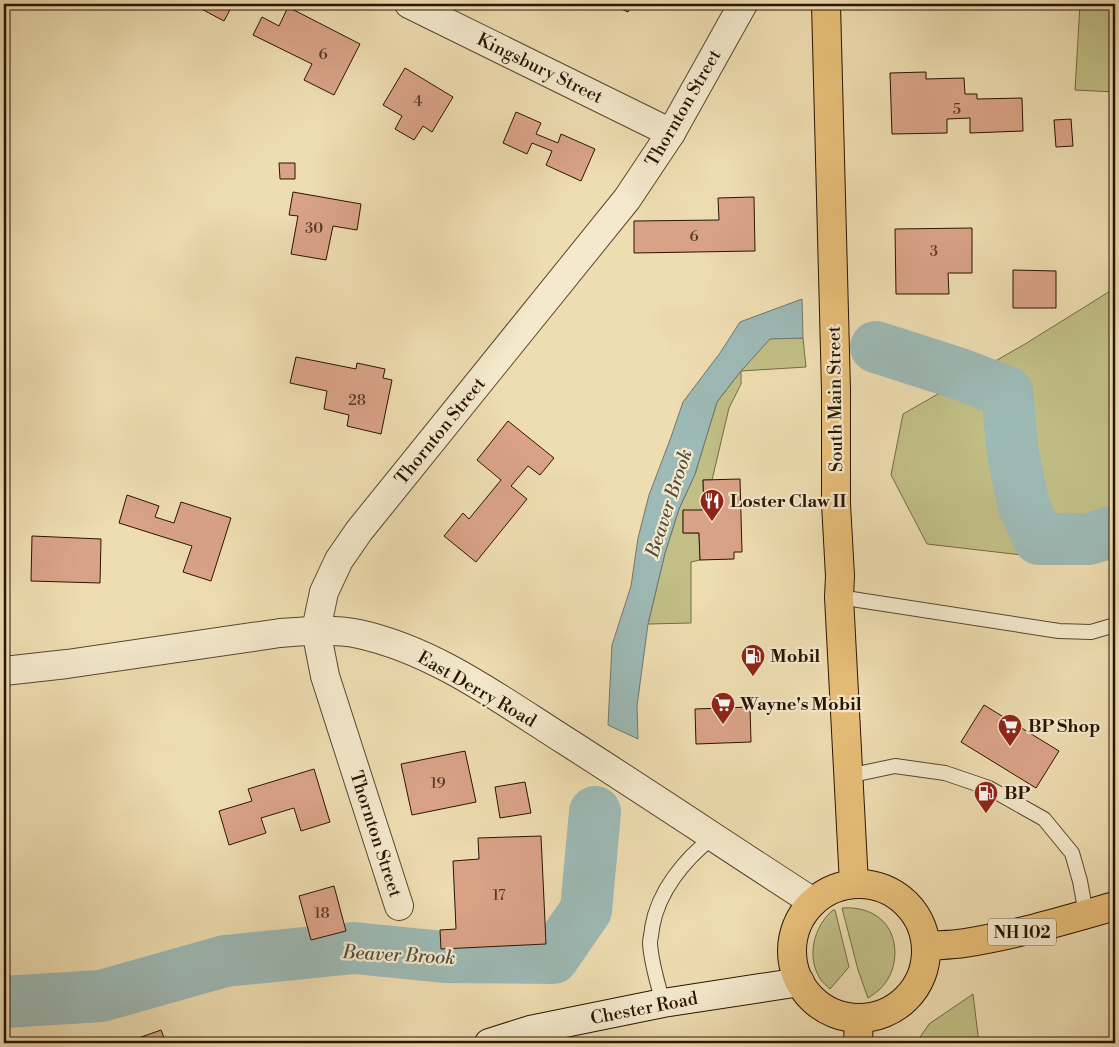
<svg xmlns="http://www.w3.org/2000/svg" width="1119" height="1047" viewBox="0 0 1119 1047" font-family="'Libre Bodoni',serif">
<rect width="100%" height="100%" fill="#eeddb1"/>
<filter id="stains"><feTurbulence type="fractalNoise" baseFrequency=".004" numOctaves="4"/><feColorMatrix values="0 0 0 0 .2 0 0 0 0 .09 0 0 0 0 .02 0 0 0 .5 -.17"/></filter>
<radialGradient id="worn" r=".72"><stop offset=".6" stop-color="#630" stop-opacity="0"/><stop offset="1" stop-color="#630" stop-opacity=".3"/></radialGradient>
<!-- green -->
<g fill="#c1bf86" stroke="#756a44">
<polygon points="1080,4 1115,4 1115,92 1075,90"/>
<polygon points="1115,288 1115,553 1082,562 927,544 891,475 903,414 1025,344"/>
<polygon points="770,338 803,338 806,367 741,371 741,384 729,408 712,480 703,480 704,510 683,511 683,533 699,533 700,560 691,562 691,623 648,624 665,553 679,509 695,474 717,402 741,371"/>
<path d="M842,908C872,906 895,922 895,954C894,974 885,988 868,998L858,970Z"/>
<path d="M833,910H835L849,967L830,989C827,986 823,983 821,980C806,958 813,927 833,910Z"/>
<polygon points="973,994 979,1043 916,1043 929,1024"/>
</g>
<!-- water -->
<polygon fill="#9dbab6" stroke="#6f786e" points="802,299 803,338 770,339 741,371 717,402 695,474 679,509 665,553 648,624 637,706 638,739 608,725 612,645 631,586 638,538 649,495 671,437 683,402 720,353 740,322"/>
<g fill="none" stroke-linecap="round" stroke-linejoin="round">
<!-- river -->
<g stroke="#9dbab6" stroke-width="52">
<polyline points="876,347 960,374 1007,392 1013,454 1024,507 1039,539 1089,539 1115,531"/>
<polyline points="4,1002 101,996 225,961 354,948 444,957 553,958 586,910 595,812"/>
</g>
</g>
<!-- building -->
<g fill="#daa388" stroke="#291401">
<polygon points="192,4 233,4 224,21"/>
<polygon points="610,4 632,4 628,12"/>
<polygon points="288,7 360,44 334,95 304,80 312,64 253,35 262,17 279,26"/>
<polygon points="405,68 453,97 432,132 423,126 414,140 395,129 402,116 383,105"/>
<polygon points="926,72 926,79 964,78 965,94 977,94 977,99 1022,98 1023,131 970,133 970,118 947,119 947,133 892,134 890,73"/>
<polygon points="516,112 541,123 536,134 558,143 561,134 595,149 581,181 546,165 552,151 532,143 527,154 503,143"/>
<polygon points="1071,119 1073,146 1056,147 1054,120"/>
<polygon points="279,163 295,163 295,179 280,179"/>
<polygon points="293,192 361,204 357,230 333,226 326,260 291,254 298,216 289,215"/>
<polygon points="754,197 755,251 634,253 634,221 719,220 718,198"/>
<polygon points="972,228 972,273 948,273 949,294 896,294 895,229"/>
<polygon points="1013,270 1056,271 1056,308 1013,308"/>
<polygon points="296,357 356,369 357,363 385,369 383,378 392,380 381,434 347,426 349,415 324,409 327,391 290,383"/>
<polygon points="508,421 554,458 540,475 528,466 511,486 527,499 476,562 444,536 463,513 469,519 501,480 477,460"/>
<polygon points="740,479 742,552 734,552 734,559 700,560 699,533 683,533 683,510 704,510 703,480"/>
<polygon points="127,495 159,506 155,517 174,523 181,502 231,518 211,581 183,572 192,546 119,523"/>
<polygon points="32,536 101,539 100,583 31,581"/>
<polygon points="984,705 1059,751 1036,788 961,742"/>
<polygon points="750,707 751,742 696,744 695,709"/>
<polygon points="465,751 476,802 412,815 401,764"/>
<polygon points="314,769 330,822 301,831 294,808 261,818 266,833 229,845 219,811 252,801 248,789"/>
<polygon points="525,782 531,813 500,818 495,787"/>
<polygon points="541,836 546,944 441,949 440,930 456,929 453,861 479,859 478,838"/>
<polygon points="334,886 346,931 311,940 299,896"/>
<polygon points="161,1030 166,1043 128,1043 127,1042"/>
</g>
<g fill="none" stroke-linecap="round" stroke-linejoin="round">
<defs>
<g id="service">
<polyline points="839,597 1059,631 1091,632 1115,625"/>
<polyline points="848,776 895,766 945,773 989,788 1044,819 1072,853 1080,881 1086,914"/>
<path d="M663,1003C658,984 651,963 650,943C650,938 652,933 652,928C658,891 685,859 713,837"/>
</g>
<g id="minor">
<polyline points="409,4 671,133"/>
<polyline points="399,906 325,676 316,630 324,592 339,560 359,531 627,199 671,133 743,4"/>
</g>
<path id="tertiary" d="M4,671L67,664L280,633C306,631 334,629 359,634C436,651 501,700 566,741C649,794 731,849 813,902"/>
<polyline id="secondary" points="489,1043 530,1030 663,1003 800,982"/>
<g id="primary">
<polyline points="826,4 836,390 836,504 840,576 839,597 854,884"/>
<circle cx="859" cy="951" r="67"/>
<path d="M926,946C939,945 952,945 965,943C1016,935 1066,920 1115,906"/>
<polyline points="858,1043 859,1018"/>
</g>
</defs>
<!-- service casing -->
<use href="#service" stroke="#5a462d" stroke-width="16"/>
<!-- minor casing -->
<use href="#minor" stroke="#5a462d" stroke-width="30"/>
<!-- tertiary casing -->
<use href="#tertiary" stroke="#5a462d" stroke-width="30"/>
<!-- secondary casing -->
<use href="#secondary" stroke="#291401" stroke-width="30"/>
<!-- primary casing -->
<use href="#primary" stroke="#291401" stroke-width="30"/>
<!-- service -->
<use href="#service" stroke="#f4e9cc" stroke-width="14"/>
<!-- minor -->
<use href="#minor" stroke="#f4e9cc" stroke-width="28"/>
<!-- tertiary -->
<use href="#tertiary" stroke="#f4e9cc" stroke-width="28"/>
<!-- secondary -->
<use href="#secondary" stroke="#f4e9cc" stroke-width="28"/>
<!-- primary -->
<use href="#primary" stroke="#e7be78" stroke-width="28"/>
</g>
<!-- icons -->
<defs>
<symbol id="restaurant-pin" viewBox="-11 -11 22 30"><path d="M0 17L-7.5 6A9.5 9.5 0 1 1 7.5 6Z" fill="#8f2418" stroke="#f4e9cc"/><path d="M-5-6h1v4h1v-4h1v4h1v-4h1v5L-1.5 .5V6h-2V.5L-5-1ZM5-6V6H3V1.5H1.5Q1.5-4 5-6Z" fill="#fff"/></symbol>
<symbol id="fuel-pin" viewBox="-11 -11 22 30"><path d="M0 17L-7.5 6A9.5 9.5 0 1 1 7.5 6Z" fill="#8f2418" stroke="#f4e9cc"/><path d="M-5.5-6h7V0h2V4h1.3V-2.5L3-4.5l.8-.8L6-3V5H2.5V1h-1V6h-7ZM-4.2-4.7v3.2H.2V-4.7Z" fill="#fff"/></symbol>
<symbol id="supermarket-pin" viewBox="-11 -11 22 30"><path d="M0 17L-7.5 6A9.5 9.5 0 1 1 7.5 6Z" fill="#8f2418" stroke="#f4e9cc"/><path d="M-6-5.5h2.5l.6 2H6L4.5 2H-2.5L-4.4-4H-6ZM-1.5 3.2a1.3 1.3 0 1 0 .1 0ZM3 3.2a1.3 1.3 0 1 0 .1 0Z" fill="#fff"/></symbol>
</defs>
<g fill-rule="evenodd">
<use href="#restaurant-pin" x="698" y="487" width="28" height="38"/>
<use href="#fuel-pin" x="739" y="642" width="28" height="38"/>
<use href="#supermarket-pin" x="709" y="690" width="28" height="38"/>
<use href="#supermarket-pin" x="996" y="712" width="28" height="38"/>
<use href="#fuel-pin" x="972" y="779" width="28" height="38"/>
</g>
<g text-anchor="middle" stroke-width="4.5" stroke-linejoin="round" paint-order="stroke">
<!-- number labels -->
<g font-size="15" fill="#553823">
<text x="323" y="59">6</text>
<text x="418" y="106">4</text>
<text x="957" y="114">5</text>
<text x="314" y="233">30</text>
<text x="694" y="241">6</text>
<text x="934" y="256">3</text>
<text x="357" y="405">28</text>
<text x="438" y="788">19</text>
<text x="499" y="900">17</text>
<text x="322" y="918">18</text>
</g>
<!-- shield labels -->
<rect fill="#f4e9cc" stroke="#66543e" stroke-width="1" x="988" y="918.5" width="68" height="27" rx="4"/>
<g font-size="16" font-weight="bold" fill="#291401">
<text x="1022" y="938">NH 102</text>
</g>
<!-- street labels -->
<g font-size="18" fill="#291401" stroke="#f4e9cc">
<text transform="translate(540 68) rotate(26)" y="6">Kingsbury Street</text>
<text transform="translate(683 108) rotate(-60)" y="6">Thornton Street</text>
<text transform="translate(835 399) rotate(-91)" y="6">South Main Street</text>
<text transform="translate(440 431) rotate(-51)" y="6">Thornton Street</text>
<text transform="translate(477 689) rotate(30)" y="6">East Derry Road</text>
<text transform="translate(376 834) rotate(72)" y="6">Thornton Street</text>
<text transform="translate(644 1008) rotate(-11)" y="6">Chester Road</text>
</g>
<!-- poi labels -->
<g font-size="18" font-weight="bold" fill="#291401" stroke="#f4e9cc" text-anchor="start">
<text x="730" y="507">Loster Claw II</text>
<text x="770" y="662">Mobil</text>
<text x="740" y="710">Wayne's Mobil</text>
<text x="1028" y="732">BP Shop</text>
<text x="1004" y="799">BP</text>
</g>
<!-- water labels -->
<g font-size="19" font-style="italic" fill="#524e40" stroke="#f4e9cc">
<text transform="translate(668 503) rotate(-72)" y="7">Beaver Brook</text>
<text transform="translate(399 954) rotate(3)" y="7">Beaver Brook</text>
</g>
</g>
<!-- margin -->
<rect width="1119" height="1047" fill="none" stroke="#eeddb1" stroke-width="20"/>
<rect x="5" y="5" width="1109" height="1037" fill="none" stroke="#291401" stroke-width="2.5"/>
<rect x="10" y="10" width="1099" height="1027" fill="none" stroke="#291401"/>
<rect width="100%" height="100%" filter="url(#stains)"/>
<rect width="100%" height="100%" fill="url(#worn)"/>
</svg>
